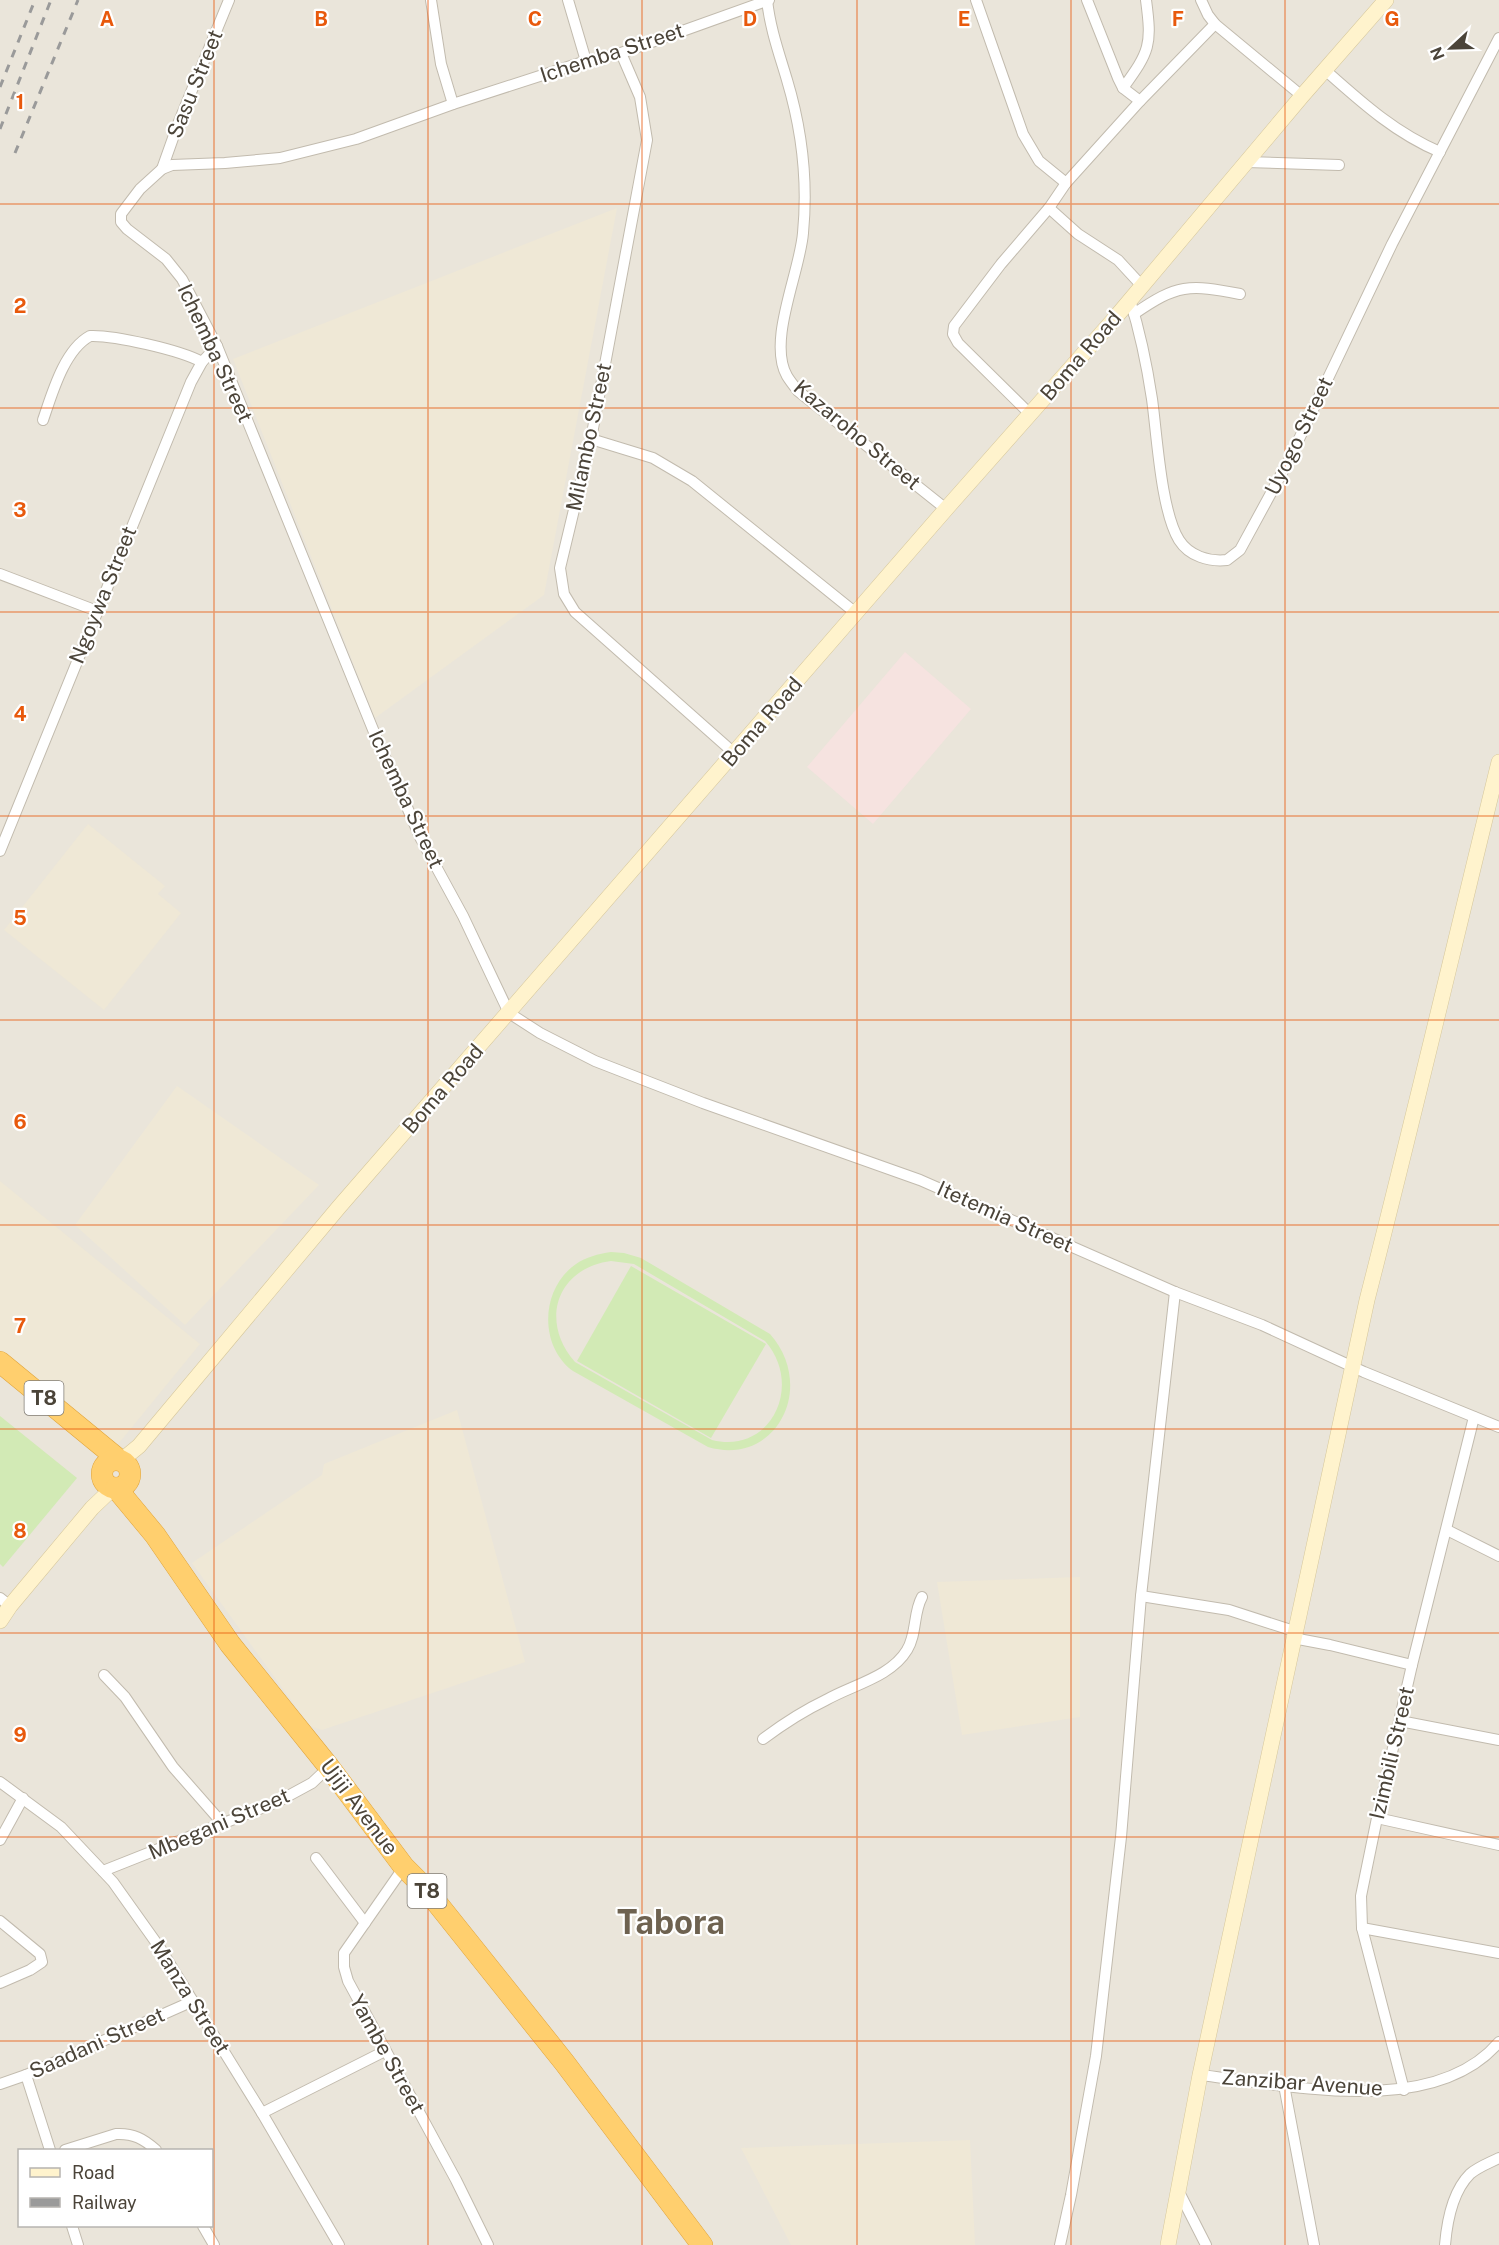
<svg xmlns="http://www.w3.org/2000/svg" width="1499" height="2245" viewBox="0 0 1499 2245" font-family="'Public Sans',sans-serif">
<rect width="100%" height="100%" fill="#f6f3ec"/>
<!-- residential -->
<path fill="#eae5da" fill-rule="evenodd" d="M0,0H1499V2245H0ZM20,2150H212V2226H20Z"/>
<!-- education -->
<g fill="#efe8d6">
<polygon points="617,208 544,595 375,718 233,359"/>
<polygon points="88,824 165,886 158,894 181,913 104,1010 4,930"/>
<polygon points="177,1086 319,1185 185,1325 75,1225"/>
<polygon points="0,1181 200,1344 115,1448 0,1353"/>
<polygon points="457,1410 525,1662 322,1730 310,1726 192,1563 322,1475 324,1464"/>
<polygon points="1080,1577 1080,1717 962,1735 937,1582"/>
<polygon points="970,2140 975,2245 791,2245 741,2148"/>
</g>
<!-- medical -->
<polygon fill="#f6e3e0" points="905,652 971,709 873,824 807,767"/>
<!-- garden -->
<g fill="#d2eab5" fill-rule="evenodd">
<path d="M611,1252L624,1253L641,1258L770,1334C817,1387 776,1467 708,1447L573,1371C538,1345 541,1288 576,1264C586,1257 598,1254 611,1252ZM611,1261L634,1264L765,1341C804,1385 771,1455 712,1440L575,1362C539,1321 557,1268 611,1261Z"/>
<polygon points="631,1266 766,1344 711,1438 577,1361"/>
<polygon points="0,1416 77,1478 3,1567 0,1564"/>
</g>
<g fill="none" stroke-linecap="round" stroke-linejoin="round">
<defs>
<g id="street">
<polyline points="431,0 441,64 453,104"/>
<polyline points="568,0 586,61"/>
<path d="M767,0C770,28 779,53 787,80C802,130 808,181 803,233C800,272 767,341 787,376C790,381 794,386 798,391L946,509"/>
<polyline points="769,0 621,53 586,61 453,104 356,139 280,158 225,163 172,165 162,169 140,189 121,214 121,222 127,229 166,259 182,279 217,346 374,732 421,839 463,916 509,1013 540,1033 595,1061 703,1103 920,1180 1175,1292 1262,1325 1364,1372 1499,1427"/>
<polyline points="976,0 1023,134 1039,161 1066,183"/>
<polyline points="1087,0 1118,78 1123,88 1140,101"/>
<polyline points="1201,0 1208,15 1215,24 1302,96"/>
<polyline points="621,53 640,97 647,140 591,439 560,568 564,594 575,612 734,753"/>
<path d="M1325,70C1361,102 1395,133 1440,152"/>
<path d="M1123,88C1150,51 1152,45 1146,0"/>
<polyline points="1246,162 1339,165"/>
<polyline points="162,169 178,124 229,0"/>
<polyline points="1049,208 1078,234 1118,260 1142,286"/>
<path d="M1130,300C1140,332 1147,366 1152,399C1157,435 1161,511 1179,540C1189,556 1209,562 1227,560L1240,550L1289,460L1392,244L1499,38"/>
<path d="M1134,314C1177,284 1189,284 1240,294"/>
<polyline points="1030,414 958,343 953,334 954,326 1001,264 1049,208 1066,183 1140,101 1215,24"/>
<path d="M43,420C52,394 64,350 90,336C114,335 180,350 202,362"/>
<polyline points="591,439 653,458 692,481 857,614"/>
<polyline points="0,574 97,611"/>
<polyline points="0,851 191,382 202,362 217,346"/>
<polyline points="1447,1530 1499,1556"/>
<polyline points="1141,1596 1229,1610 1294,1631"/>
<polyline points="0,1598 10,1606"/>
<polyline points="1293,1638 1330,1645 1412,1665"/>
<polyline points="104,1675 125,1697 173,1767 223,1824"/>
<polyline points="1400,1721 1499,1740"/>
<path d="M763,1739C783,1724 803,1711 826,1700C852,1685 891,1677 907,1650C917,1634 913,1613 922,1597"/>
<polyline points="0,1782 61,1827 113,1882 160,1948 262,2113 339,2245"/>
<polyline points="1377,1818 1499,1845"/>
<polyline points="0,1840 23,1798"/>
<polyline points="316,1858 365,1923"/>
<polyline points="404,1867 344,1953 344,1967 348,1981 456,2180 488,2245"/>
<polyline points="103,1871 277,1802 312,1783 329,1767"/>
<polyline points="0,1921 40,1954 42,1962 30,1970 0,1983"/>
<polyline points="1362,1928 1499,1953"/>
<polyline points="26,2075 50,2150"/>
<path d="M1200,2075C1288,2085 1434,2119 1499,2042"/>
<polyline points="0,2084 26,2075 193,2001"/>
<polyline points="1284,2085 1314,2245"/>
<polyline points="1404,2090 1362,1928 1361,1896 1377,1818 1412,1665 1474,1417"/>
<polyline points="262,2113 385,2051"/>
<path d="M65,2150L116,2134C133,2133 144,2139 156,2150"/>
<polyline points="1179,2192 1206,2245"/>
<polyline points="72,2226 78,2245"/>
<polyline points="203,2226 214,2245"/>
<polyline points="1060,2245 1071,2195 1096,2056 1121,1837 1141,1596 1175,1292"/>
<path d="M1445,2245C1447,2221 1452,2192 1470,2174C1478,2167 1489,2163 1499,2158"/>
</g>
<g id="secondary">
<polyline points="122,1460 139,1446 339,1207 946,509 1115,318 1302,96 1386,0"/>
<polyline points="0,1621 10,1606 92,1508 113,1488"/>
<path d="M1168,2245L1200,2075L1367,1300C1413,1121 1455,941 1499,762"/>
</g>
<g id="highway">
<polyline points="0,1362 118,1459"/>
<circle cx="116" cy="1474" r="14"/>
<polyline points="116,1488 155,1535 230,1644 329,1767 404,1867 425,1888 564,2062 702,2245"/>
</g>
</defs>
<!-- street casing -->
<use href="#street" stroke="#c2bbae" stroke-width="12"/>
<!-- secondary casing -->
<use href="#secondary" stroke="#d6c79b" stroke-width="16"/>
<!-- highway casing -->
<use href="#highway" stroke="#e0a43c" stroke-width="22"/>
<!-- street -->
<use href="#street" stroke="#fff" stroke-width="10"/>
<!-- secondary -->
<use href="#secondary" stroke="#fff3cd" stroke-width="15"/>
<!-- highway -->
<use href="#highway" stroke="#ffcf6e" stroke-width="21"/>
<!-- rail -->
<g stroke="#9a9a9a" stroke-width="3" stroke-dasharray="8 8" stroke-linecap="butt">
<polyline points="0,87 35,0"/>
<polyline points="0,129 51,0"/>
<polyline points="15,153 78,0"/>
</g>
</g>
<!-- grid -->
<path fill="none" stroke="#e8590c" stroke-width="1.5" stroke-opacity="0.55" d="M214,0V2245M428,0V2245M642,0V2245M857,0V2245M1071,0V2245M1285,0V2245M0,204H1499M0,408H1499M0,612H1499M0,816H1499M0,1020H1499M0,1225H1499M0,1429H1499M0,1633H1499M0,1837H1499M0,2041H1499"/>
<g text-anchor="middle" stroke-width="4.5" stroke-linejoin="round" paint-order="stroke">
<!-- shield labels -->
<g fill="#fff" stroke="#817c74" stroke-width="1.5">
<rect x="24.5" y="1381" width="39" height="34" rx="4.5"/>
<rect x="407.5" y="1874" width="39" height="34" rx="4.5"/>
</g>
<g font-size="20" font-weight="bold" fill="#4b4439">
<text x="44" y="1405">T8</text>
<text x="427" y="1898">T8</text>
</g>
<!-- street labels -->
<g font-size="21" fill="#4b4439" stroke="#fff">
<text transform="translate(612 53) rotate(-18)" y="7">Ichemba Street</text>
<text transform="translate(195 84) rotate(-68)" y="7">Sasu Street</text>
<text transform="translate(215 353) rotate(65)" y="7">Ichemba Street</text>
<text transform="translate(1081 356) rotate(-49)" y="7">Boma Road</text>
<text transform="translate(857 435) rotate(40)" y="7">Kazaroho Street</text>
<text transform="translate(1299 436) rotate(-64)" y="7">Uyogo Street</text>
<text transform="translate(589 437) rotate(-78)" y="7">Milambo Street</text>
<text transform="translate(103 595) rotate(-68)" y="7">Ngoywa Street</text>
<text transform="translate(762 722) rotate(-49)" y="7">Boma Road</text>
<text transform="translate(406 799) rotate(65)" y="7">Ichemba Street</text>
<text transform="translate(443 1089) rotate(-49)" y="7">Boma Road</text>
<text transform="translate(1005 1217) rotate(24)" y="7">Itetemia Street</text>
<text transform="translate(1392 1753) rotate(-77)" y="7">Izimbili Street</text>
<text transform="translate(359 1807) rotate(53)" y="7">Ujiji Avenue</text>
<text transform="translate(219 1824) rotate(-23)" y="7">Mbegani Street</text>
<text transform="translate(190 1997) rotate(58)" y="7">Manza Street</text>
<text transform="translate(97 2043) rotate(-24)" y="7">Saadani Street</text>
<text transform="translate(387 2054) rotate(61)" y="7">Yambe Street</text>
<text transform="translate(1302 2083) rotate(4)" y="7">Zanzibar Avenue</text>
</g>
<!-- town labels -->
<g font-size="33" font-weight="bold" fill="#6e6250" stroke="#fff">
<text x="671" y="1934">Tabora</text>
</g>
</g>
<g font-size="20" text-anchor="middle" font-weight="bold" fill="#e8590c" stroke="#fff" stroke-width="4.5" stroke-linejoin="round" paint-order="stroke">
<text x="107" y="26">A</text>
<text x="321" y="26">B</text>
<text x="535" y="26">C</text>
<text x="750" y="26">D</text>
<text x="964" y="26">E</text>
<text x="1178" y="26">F</text>
<text x="1392" y="26">G</text>
<text x="20" y="109">1</text>
<text x="20" y="313">2</text>
<text x="20" y="517">3</text>
<text x="20" y="721">4</text>
<text x="20" y="925">5</text>
<text x="20" y="1129">6</text>
<text x="20" y="1333">7</text>
<text x="20" y="1538">8</text>
<text x="20" y="1742">9</text>
</g>
<!-- legend -->
<rect x="18" y="2149" width="195" height="78" fill="#ffffff" stroke="#b7b4b0" stroke-width="1.5"/>
<rect x="30" y="2168" width="30" height="9" fill="#fff3cd" stroke="#b7b4b0" stroke-width="1.5"/>
<text x="72" y="2179" font-size="18" fill="#4b4439">Road</text>
<rect x="30" y="2198" width="30" height="9" fill="#9a9a9a" stroke="#b7b4b0" stroke-width="1.5"/>
<text x="72" y="2209" font-size="18" fill="#4b4439">Railway</text>
<!-- north arrow -->
<g transform="translate(1451 48) rotate(248)" stroke="#ffffff" stroke-width="4.5" paint-order="stroke">
<path d="M0-4.5L10 22L0 15L-10 22Z" fill="#4b4439"/>
<text y="-9" font-size="16" font-weight="bold" text-anchor="middle" fill="#4b4439">N</text>
</g>
</svg>
